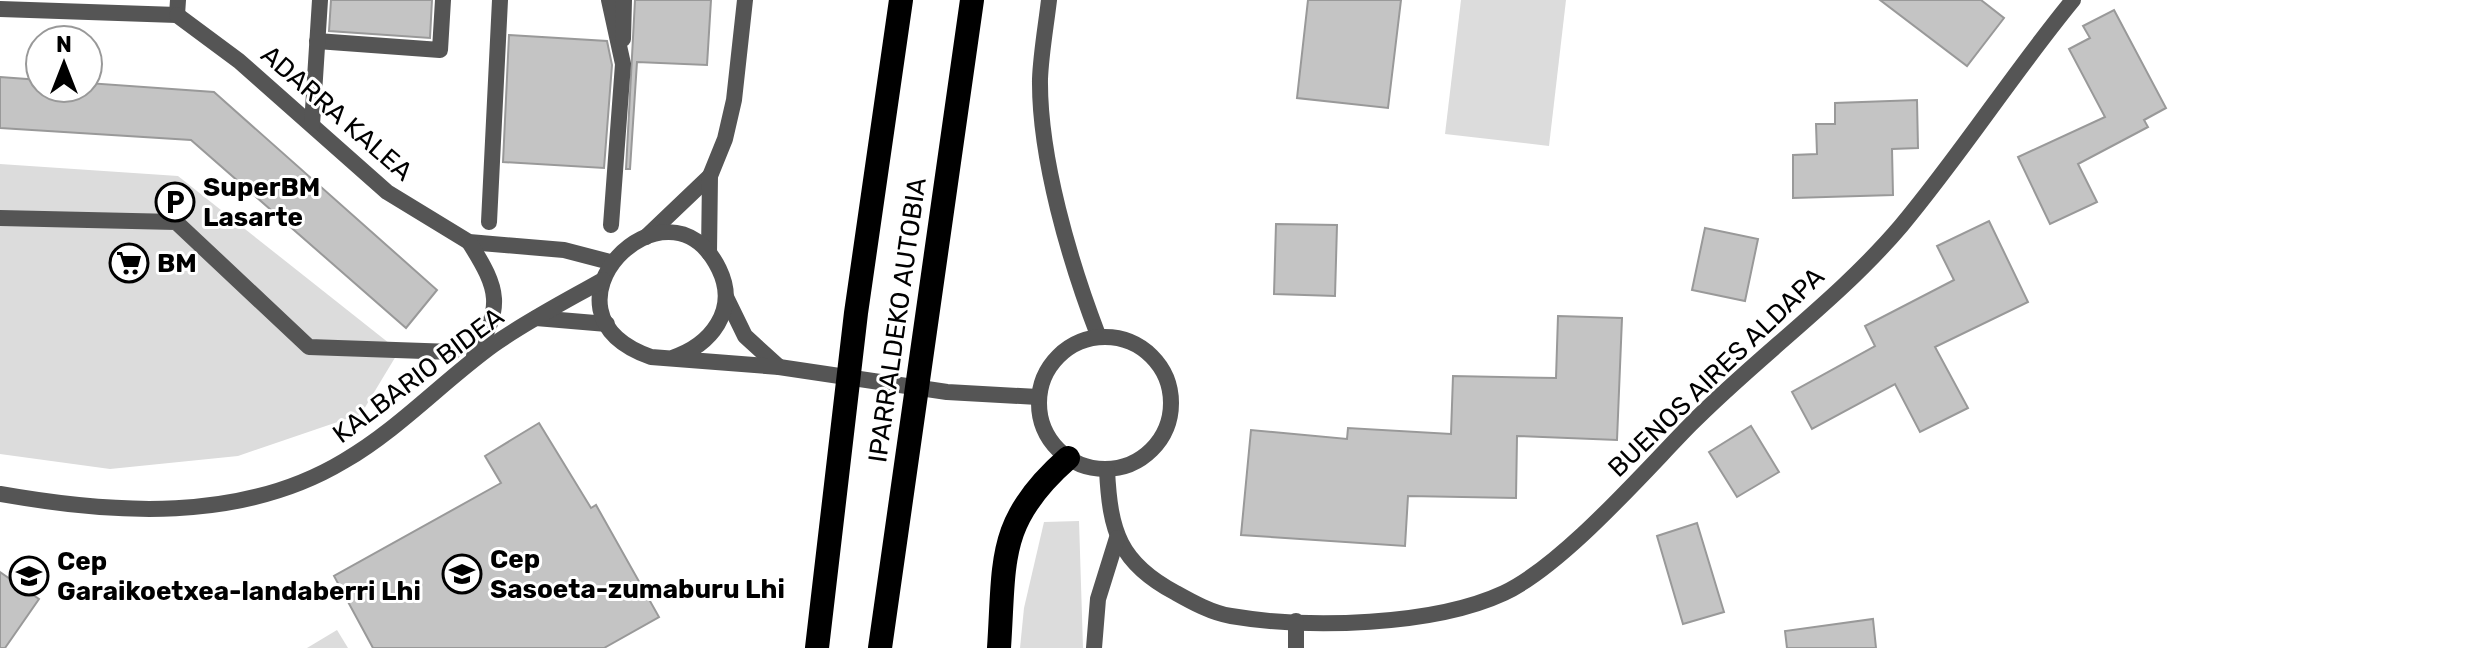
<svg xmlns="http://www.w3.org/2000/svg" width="2483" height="648" viewBox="0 0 2483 648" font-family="Rubik,sans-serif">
<rect width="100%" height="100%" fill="#fff"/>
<!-- green -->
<g fill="#dcdcdc">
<polygon points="1461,0 1566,0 1549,146 1445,134"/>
<polygon points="0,164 178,176 399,351 361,414 238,456 110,469 0,454"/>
<polygon points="1079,521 1083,648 1020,648 1024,608 1044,522"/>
<polygon points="337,630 348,648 307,648"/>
</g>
<!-- building -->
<g fill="#c4c4c4" stroke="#999" stroke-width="2">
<polygon points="331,0 432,0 430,38 329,31"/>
<polygon points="635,0 711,0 707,65 637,62 630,169 626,169"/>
<polygon points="1308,0 1401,0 1388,108 1297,98"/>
<polygon points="1880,0 1981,0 2004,18 1967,66"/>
<polygon points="2114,10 2166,108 2144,120 2148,127 2078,164 2097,202 2050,224 2018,157 2105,117 2069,49 2090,38 2083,26"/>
<polygon points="509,35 607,41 612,65 604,168 503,162"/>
<polygon points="0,77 40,80 40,88 88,88 88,83 214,92 437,290 406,328 191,140 0,128"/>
<polygon points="1917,100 1918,148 1892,149 1893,195 1793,198 1793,155 1817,154 1816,124 1835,124 1835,103"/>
<polygon points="1989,221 2028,302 1935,347 1968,408 1920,432 1895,384 1812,429 1792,392 1875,346 1865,326 1954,280 1937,246"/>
<polygon points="1276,224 1337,225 1335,296 1274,294"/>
<polygon points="1705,228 1758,239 1745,301 1692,290"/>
<polygon points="1558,316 1622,318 1617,440 1517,436 1516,498 1408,496 1405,546 1241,535 1251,430 1347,439 1348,428 1451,434 1453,376 1556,378"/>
<polygon points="539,423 591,508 596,505 659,617 604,648 373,648 334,576 501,483 485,456"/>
<polygon points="1751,426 1779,472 1737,497 1709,452"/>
<polygon points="1697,523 1724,612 1683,624 1657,536"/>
<polygon points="0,572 39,599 5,648 0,648"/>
<polygon points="1873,619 1876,648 1787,648 1785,631"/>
</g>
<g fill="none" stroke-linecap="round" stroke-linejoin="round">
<!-- street -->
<g stroke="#555" stroke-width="16">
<polyline points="609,0 623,64 611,225"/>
<path d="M1049,0C1046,26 1041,53 1040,79C1039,158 1070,262 1098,335"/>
<polyline points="0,9 177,15 178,0"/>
<polyline points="177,15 239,61 387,192 469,242 564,250 610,262"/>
<polyline points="623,39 624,0"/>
<polyline points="317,41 440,50 443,0"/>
<polyline points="312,125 320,0"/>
<polyline points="0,218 176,222 309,347 453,352"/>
<polyline points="489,222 500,0"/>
<polyline points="646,237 710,176"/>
<path d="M469,242C500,291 503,306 474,356"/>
<polyline points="709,253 710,176 725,139 734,100 745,0"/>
<polyline points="726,297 745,336 779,367"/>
<polyline points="536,318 607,324"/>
<circle cx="1105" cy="403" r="66"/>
<path d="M672,358C711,345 739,310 719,269C668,164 523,312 651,357L779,367L947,392L1038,397"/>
<path d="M1107,470C1110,531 1119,563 1176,593C1192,602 1212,613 1231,616C1308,629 1433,626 1504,593C1563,565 1642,474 1690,425C1757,357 1839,299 1901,226C1962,153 2013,73 2073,0"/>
<path d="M0,494C113,514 241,523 344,461C399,429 442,382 493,345C527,321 566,301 603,280"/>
<polyline points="1296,621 1296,648"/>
<polyline points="1094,648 1098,599 1117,538"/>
</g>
<!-- highway -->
<g stroke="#000" stroke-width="24">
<polyline points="817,648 856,313 901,0"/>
<polyline points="880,648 972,0"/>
<path d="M999,648C1005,560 996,521 1068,458"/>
</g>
</g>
<!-- icons -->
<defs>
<symbol id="parking-ring" viewBox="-11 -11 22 22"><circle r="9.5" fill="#fff" stroke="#000" stroke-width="1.5"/><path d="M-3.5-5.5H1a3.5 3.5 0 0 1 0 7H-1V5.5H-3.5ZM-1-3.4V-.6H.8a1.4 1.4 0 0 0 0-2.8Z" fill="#000"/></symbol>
<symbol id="supermarket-ring" viewBox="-11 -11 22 22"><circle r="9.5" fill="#fff" stroke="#000" stroke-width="1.5"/><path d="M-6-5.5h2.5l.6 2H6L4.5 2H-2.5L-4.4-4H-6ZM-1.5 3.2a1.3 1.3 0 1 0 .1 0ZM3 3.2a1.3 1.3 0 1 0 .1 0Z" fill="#000"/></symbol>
<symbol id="school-ring" viewBox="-11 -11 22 22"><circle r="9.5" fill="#fff" stroke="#000" stroke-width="1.5"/><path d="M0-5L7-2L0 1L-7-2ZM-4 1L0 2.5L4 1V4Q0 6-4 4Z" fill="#000"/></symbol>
</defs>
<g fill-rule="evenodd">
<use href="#parking-ring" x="153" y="180" width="44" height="44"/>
<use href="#supermarket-ring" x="107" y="241" width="44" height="44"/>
<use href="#school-ring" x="440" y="552" width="44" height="44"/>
<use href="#school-ring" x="7" y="554" width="44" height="44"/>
</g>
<g text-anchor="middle" stroke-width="6" stroke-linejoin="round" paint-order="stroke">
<!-- street labels -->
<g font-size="26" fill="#000" stroke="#fff">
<text transform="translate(337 113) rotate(41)" y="9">ADARRA KALEA</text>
<text transform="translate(897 320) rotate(-82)" y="9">IPARRALDEKO AUTOBIA</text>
<text transform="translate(1716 372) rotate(-44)" y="9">BUENOS AIRES ALDAPA</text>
<text transform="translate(418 375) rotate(-37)" y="9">KALBARIO BIDEA</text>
</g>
<!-- poi labels -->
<g font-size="26" font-weight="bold" fill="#000" stroke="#fff" text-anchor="start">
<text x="203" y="196">SuperBM<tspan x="203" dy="30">Lasarte</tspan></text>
<text x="157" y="272">BM</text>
<text x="490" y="568">Cep<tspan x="490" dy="30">Sasoeta-zumaburu Lhi</tspan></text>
<text x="57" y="570">Cep<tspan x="57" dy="30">Garaikoetxea-landaberri Lhi</tspan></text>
</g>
</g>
<!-- north arrow -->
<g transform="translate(64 64)"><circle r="38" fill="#ffffff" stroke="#999999" stroke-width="2"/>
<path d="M0-6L14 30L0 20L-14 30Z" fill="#000000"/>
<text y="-12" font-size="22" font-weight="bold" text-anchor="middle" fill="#000000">N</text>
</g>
</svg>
